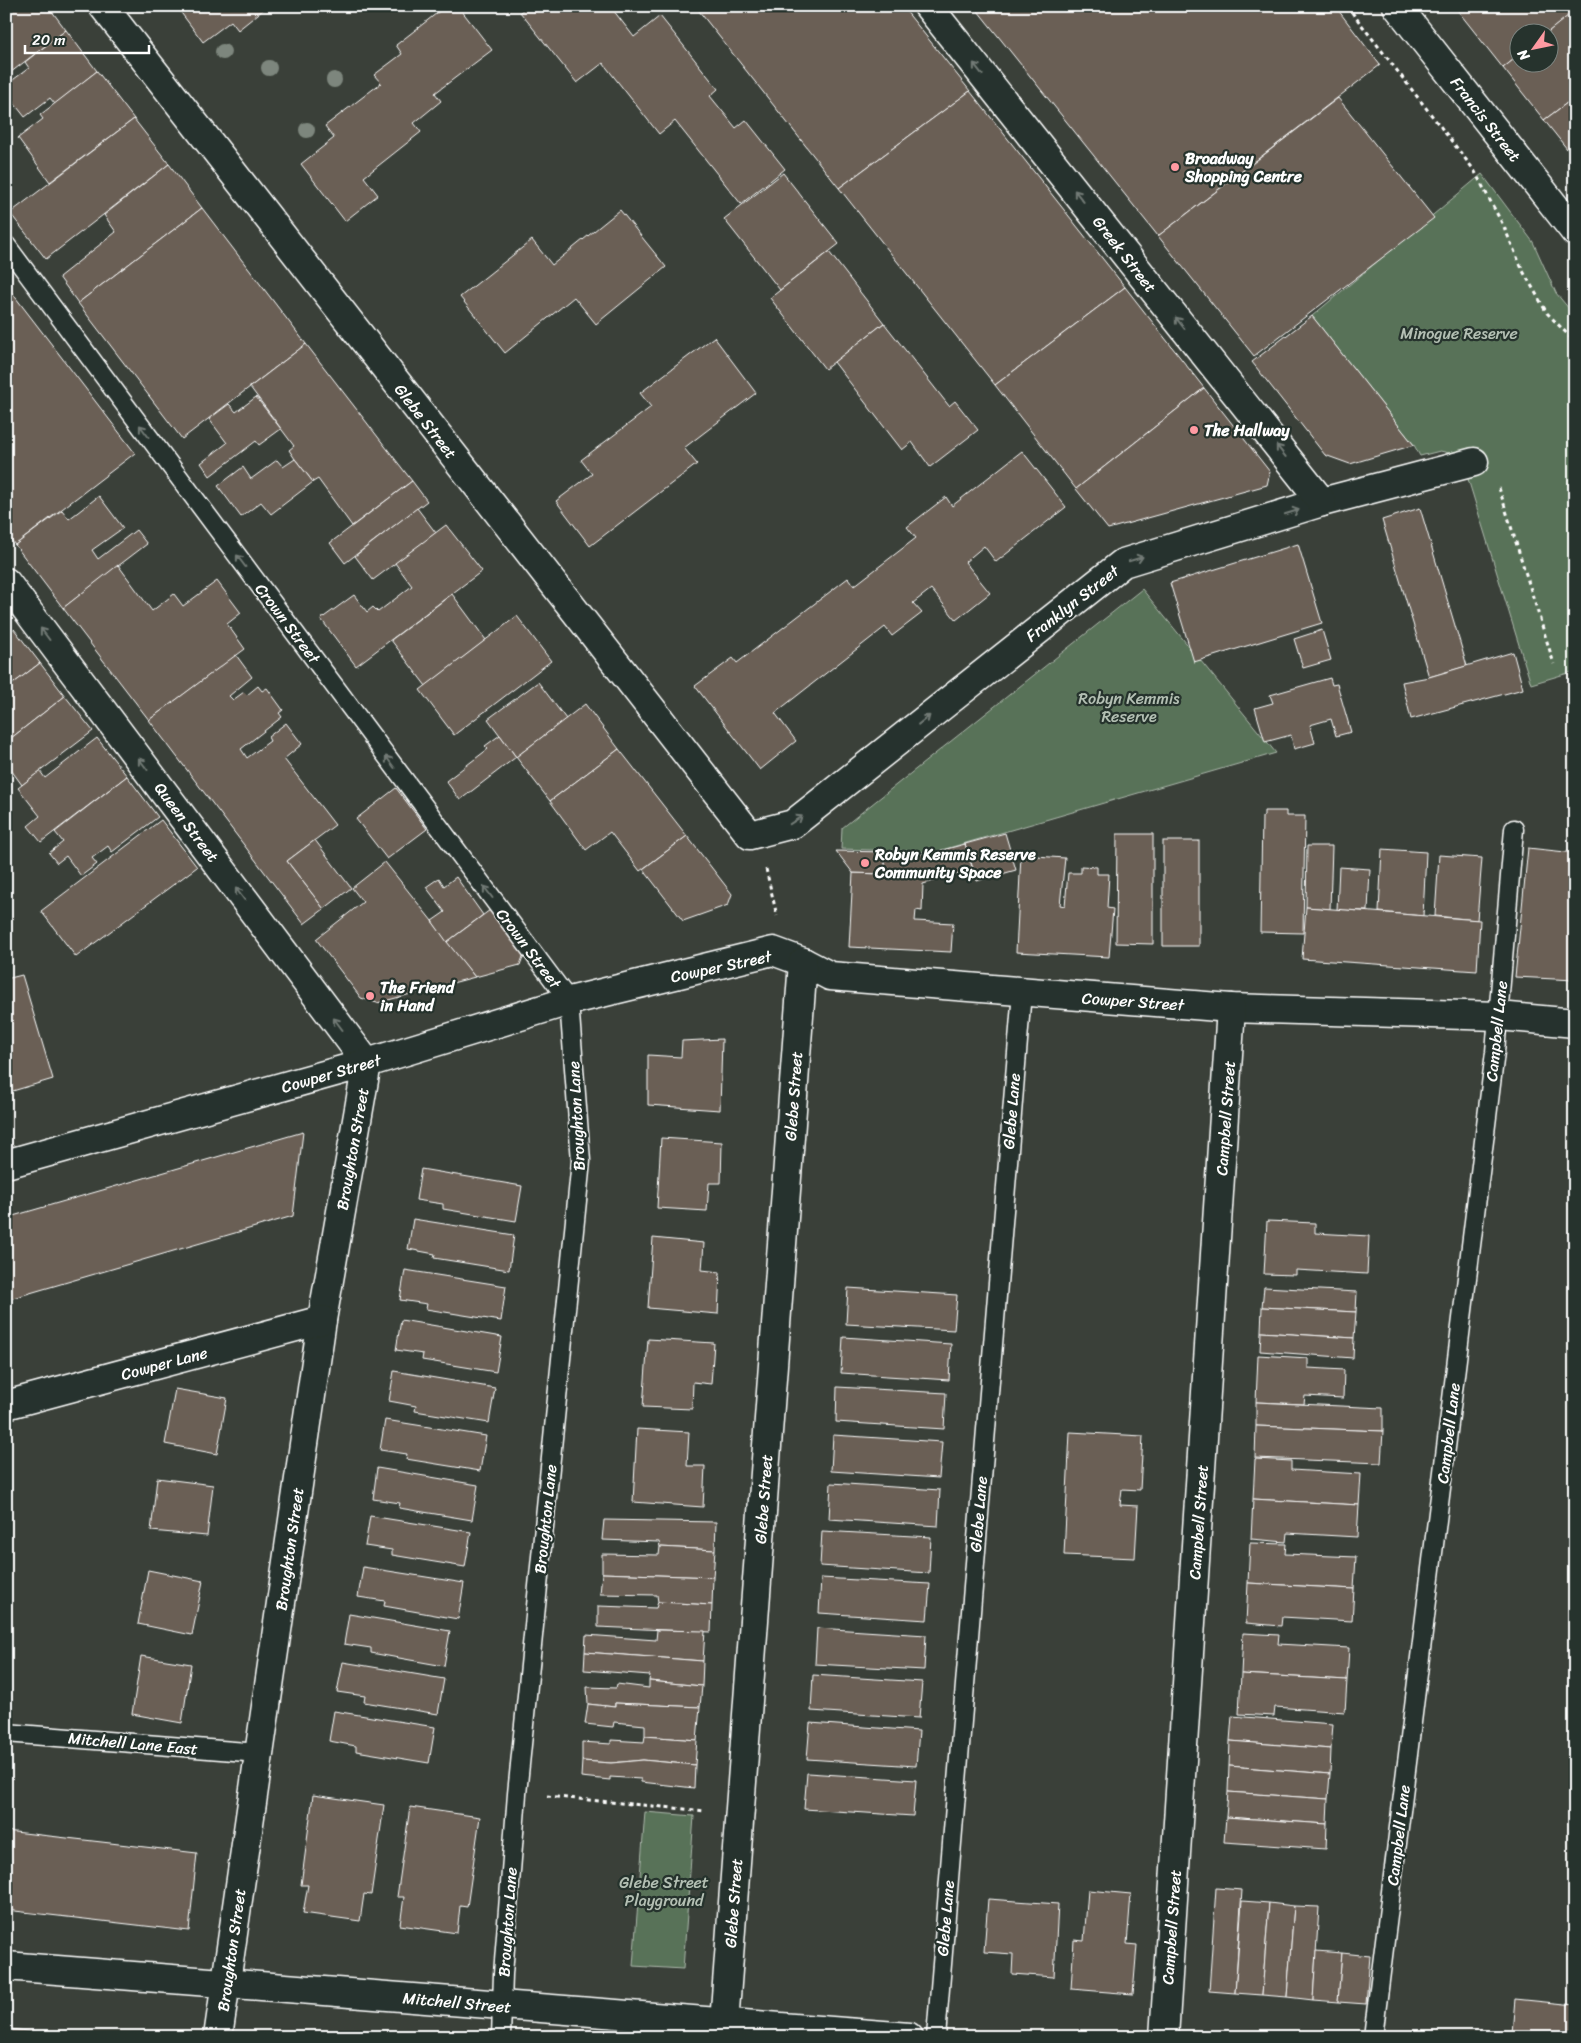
<svg xmlns="http://www.w3.org/2000/svg" width="1581" height="2043" viewBox="0 0 1581 2043" font-family="Sriracha,sans-serif">
<rect width="100%" height="100%" fill="#3a4039"/>
<filter id="ink" filterUnits="userSpaceOnUse"><feTurbulence type="fractalNoise" baseFrequency=".02" numOctaves="2"/><feDisplacementMap in="SourceGraphic" scale="10" xChannelSelector="R" yChannelSelector="G"/><feConvolveMatrix kernelMatrix="1 2 1 2 8 2 1 2 1" color-interpolation-filters="sRGB"/></filter>
<g filter="url(#ink)">
<!-- green -->
<g fill="#597258" stroke="#acb8ac">
<polygon points="1482,174 1533,242 1556,293 1575,316 1575,671 1531,684 1468,479 1459,455 1440,451 1420,456 1414,445 1312,316"/>
<polygon points="1142,589 1276,753 935,852 841,849 842,828"/>
<polygon points="645,1812 694,1816 683,1969 633,1966"/>
</g>
<!-- building -->
<g fill="#6a5f55" stroke="#fff">
<polygon points="6,6 48,6 66,30 6,76"/>
<polygon points="176,6 268,6 238,30 231,21 203,42"/>
<polygon points="446,6 458,6 492,50 435,93 441,101 414,123 421,132 364,177 378,195 345,221 301,164 334,138 325,126 381,83 374,75 402,54 396,45"/>
<polygon points="528,6 610,6 634,37 660,16 718,89 710,96 736,128 746,120 785,169 741,204 675,121 659,134 603,63 577,83 520,12"/>
<polygon points="695,6 902,6 970,91 839,188"/>
<polygon points="974,6 1335,6 1380,65 1158,236"/>
<polygon points="1454,6 1575,6 1575,11 1548,32 1518,32 1518,56 1503,68"/>
<polygon points="1574,11 1575,97 1544,120 1503,68 1518,56 1518,62 1548,62 1548,32"/>
<polygon points="66,30 97,71 55,104 50,98 25,117 6,93 6,85 29,68 25,62"/>
<polygon points="97,71 134,119 50,182 18,138 43,119 40,115"/>
<polygon points="970,91 1125,287 995,385 839,188"/>
<polygon points="1575,97 1575,159 1544,120"/>
<polygon points="1338,98 1434,218 1254,356 1158,236"/>
<polygon points="134,119 169,164 46,259 10,213"/>
<polygon points="169,164 202,208 78,303 59,277 116,232 104,215"/>
<polygon points="783,173 839,244 780,290 724,219"/>
<polygon points="202,208 306,344 182,439 78,303"/>
<polygon points="620,210 666,267 596,324 574,297 505,353 460,297 532,240 552,265"/>
<polygon points="829,252 884,323 825,369 770,298"/>
<polygon points="6,285 135,453 15,545 6,534"/>
<polygon points="1125,287 1204,388 1076,489 995,385"/>
<polygon points="1312,316 1414,445 1350,464 1325,455 1252,362"/>
<polygon points="884,323 949,406 955,401 978,430 930,467 912,442 902,450 834,362"/>
<polygon points="714,337 756,393 684,448 697,464 590,546 556,501 592,474 581,460 651,407 640,393"/>
<polygon points="306,344 412,481 352,526 318,479 313,482 295,459 289,450 294,446 250,387"/>
<polygon points="1204,388 1270,472 1267,485 1108,529 1076,489"/>
<polygon points="256,397 281,429 259,445 256,441 210,476 201,463 227,443 209,419 229,404 236,412"/>
<polygon points="1022,451 1066,507 996,562 984,546 965,562 990,593 956,620 931,589 913,603 922,613 892,636 885,627 775,713 796,741 760,770 695,686 733,658 737,663 848,578 854,586 916,538 907,527 946,497 952,506"/>
<polygon points="295,459 313,482 271,514 261,502 241,517 218,486 243,467 251,479 277,460 283,467"/>
<polygon points="412,481 427,501 345,563 330,543"/>
<polygon points="99,496 123,528 92,550 98,559 136,530 147,544 63,608 15,545 62,510 69,519"/>
<polygon points="417,508 436,533 373,580 355,556"/>
<polygon points="1420,508 1467,666 1429,677 1382,520"/>
<polygon points="446,525 482,571 356,666 321,619 354,595 367,612 373,607 378,612 412,586 395,563"/>
<polygon points="1298,544 1322,623 1194,662 1170,583"/>
<polygon points="118,565 152,611 174,594 183,606 217,581 241,613 227,624 245,649 149,720 63,608"/>
<polygon points="452,594 486,640 426,686 391,640"/>
<polygon points="517,616 551,661 454,735 420,690"/>
<polygon points="14,629 40,663 6,689 6,635"/>
<polygon points="1322,630 1331,660 1303,668 1294,639"/>
<polygon points="1513,652 1523,689 1411,719 1402,682 1429,677"/>
<polygon points="236,655 252,677 229,696 233,700 244,692 247,695 258,686 262,691 267,688 283,710 279,713 282,717 241,749 247,758 270,741 268,737 286,723 302,744 284,759 335,825 287,861 324,909 304,924 149,720"/>
<polygon points="40,663 65,696 6,742 6,689"/>
<polygon points="1330,678 1332,685 1337,684 1351,732 1336,736 1331,719 1310,725 1315,743 1294,749 1291,735 1265,742 1255,708 1273,703 1270,695"/>
<polygon points="538,682 566,719 516,757 488,719"/>
<polygon points="65,696 93,731 22,785 6,763 6,742"/>
<polygon points="585,704 619,749 550,801 516,757"/>
<polygon points="500,735 516,757 460,800 446,781 488,749 485,746"/>
<polygon points="97,738 127,776 41,842 28,826 40,816 18,788 40,771 45,778"/>
<polygon points="619,749 687,836 640,871 610,832 586,850 550,801"/>
<polygon points="127,776 158,817 112,852 108,846 92,858 97,864 81,876 66,856 57,863 49,853 63,842 55,832"/>
<polygon points="396,788 427,829 387,859 356,819"/>
<polygon points="1264,811 1286,811 1286,816 1305,816 1303,933 1260,932 1262,817 1264,816"/>
<polygon points="161,820 197,867 76,957 41,911"/>
<polygon points="1005,833 1016,870 977,881 965,844"/>
<polygon points="1117,834 1153,834 1153,944 1116,943"/>
<polygon points="687,836 732,894 728,905 683,921 643,869"/>
<polygon points="315,840 351,888 324,909 287,861"/>
<rect x="1163" y="841" width="36" height="105"/>
<polygon points="965,844 973,870 923,884 922,911 916,910 915,921 953,923 951,952 849,947 853,873 884,874 886,852 928,854"/>
<polygon points="1307,846 1332,846 1330,909 1306,907"/>
<polygon points="1528,848 1575,853 1575,980 1515,977"/>
<polygon points="1382,849 1426,852 1423,916 1379,912"/>
<polygon points="836,851 886,852 884,874 853,873"/>
<polygon points="1021,855 1065,858 1060,905 1065,906 1068,873 1081,873 1081,866 1097,867 1097,874 1109,874 1107,908 1113,909 1109,957 1016,952"/>
<polygon points="1439,855 1482,858 1477,920 1435,916"/>
<polygon points="385,862 432,921 475,977 377,1003 361,998 316,939 363,902 352,888"/>
<polygon points="1339,867 1370,869 1368,911 1337,910"/>
<polygon points="456,877 483,915 447,942 432,921 445,912 426,887 439,878 444,886"/>
<polygon points="1306,907 1480,920 1477,971 1302,959"/>
<polygon points="490,910 524,954 520,965 475,977 447,942"/>
<polygon points="22,975 53,1079 6,1093 6,979"/>
<polygon points="722,1039 720,1110 648,1105 648,1055 681,1057 682,1041"/>
<polygon points="303,1132 293,1216 6,1300 6,1218"/>
<polygon points="661,1138 722,1142 721,1183 709,1183 707,1211 657,1208"/>
<polygon points="421,1169 522,1186 516,1221 443,1209 443,1204 416,1200"/>
<polygon points="413,1219 514,1235 509,1270 434,1258 435,1254 408,1249"/>
<polygon points="1267,1221 1315,1223 1315,1233 1369,1236 1367,1274 1296,1270 1296,1275 1264,1274"/>
<polygon points="653,1238 704,1243 702,1270 720,1272 718,1314 648,1308"/>
<polygon points="405,1270 506,1286 501,1321 426,1309 427,1304 400,1300"/>
<polygon points="1264,1287 1357,1292 1356,1312 1262,1307"/>
<polygon points="848,1288 957,1295 954,1330 846,1324"/>
<polygon points="1262,1307 1356,1312 1354,1338 1261,1332"/>
<polygon points="401,1320 502,1337 496,1372 422,1360 423,1354 396,1350"/>
<polygon points="1261,1332 1354,1338 1353,1358 1260,1351"/>
<polygon points="843,1337 951,1344 949,1380 841,1373"/>
<polygon points="648,1339 714,1343 711,1384 693,1382 692,1409 643,1407"/>
<polygon points="1258,1355 1308,1358 1308,1368 1344,1370 1343,1398 1305,1396 1304,1404 1256,1402"/>
<polygon points="394,1371 495,1388 489,1423 415,1411 416,1406 389,1401"/>
<polygon points="837,1387 946,1393 944,1429 836,1422"/>
<polygon points="175,1389 227,1398 217,1454 165,1444"/>
<polygon points="1256,1402 1383,1408 1383,1431 1256,1426"/>
<polygon points="385,1420 486,1436 480,1471 406,1459 407,1454 380,1450"/>
<polygon points="1256,1426 1383,1431 1381,1463 1255,1458"/>
<polygon points="637,1429 689,1432 687,1466 705,1466 703,1507 633,1502"/>
<polygon points="1070,1432 1143,1436 1140,1490 1122,1489 1120,1505 1138,1506 1135,1558 1064,1555"/>
<polygon points="833,1435 942,1442 939,1478 831,1471"/>
<polygon points="1255,1459 1291,1461 1291,1470 1361,1474 1359,1505 1253,1499"/>
<polygon points="377,1468 478,1485 472,1520 399,1508 400,1503 373,1499"/>
<polygon points="157,1478 213,1485 207,1536 151,1531"/>
<polygon points="831,1483 940,1490 938,1526 829,1519"/>
<polygon points="1253,1499 1359,1505 1357,1537 1287,1533 1286,1542 1251,1539"/>
<polygon points="370,1516 471,1532 465,1567 392,1555 392,1550 365,1546"/>
<polygon points="604,1520 716,1522 715,1550 660,1547 659,1542 602,1540"/>
<polygon points="822,1531 931,1537 929,1573 820,1566"/>
<polygon points="1250,1543 1286,1544 1285,1554 1356,1557 1354,1589 1248,1583"/>
<polygon points="660,1547 715,1550 713,1577 602,1573 602,1554 659,1555"/>
<polygon points="363,1567 464,1583 458,1619 384,1606 385,1601 358,1597"/>
<polygon points="148,1570 203,1581 192,1635 138,1624"/>
<polygon points="602,1573 713,1577 712,1605 658,1602 657,1595 600,1594"/>
<polygon points="821,1578 930,1584 927,1620 819,1613"/>
<polygon points="1248,1583 1354,1589 1352,1621 1282,1617 1281,1626 1246,1623"/>
<polygon points="658,1602 712,1605 711,1632 598,1627 598,1606 656,1608"/>
<polygon points="349,1614 450,1631 444,1666 371,1653 371,1648 344,1644"/>
<polygon points="817,1628 926,1635 924,1670 815,1664"/>
<polygon points="657,1630 705,1631 703,1661 585,1652 586,1635 656,1640"/>
<polygon points="1243,1633 1279,1635 1278,1644 1349,1648 1347,1680 1241,1674"/>
<polygon points="585,1652 703,1661 702,1686 649,1681 650,1675 584,1670"/>
<polygon points="141,1656 191,1664 182,1723 132,1714"/>
<polygon points="343,1662 444,1679 438,1714 364,1702 365,1696 337,1692"/>
<polygon points="1241,1674 1347,1680 1345,1712 1275,1707 1274,1716 1239,1714"/>
<polygon points="813,1675 922,1682 919,1718 811,1711"/>
<polygon points="649,1681 702,1686 700,1707 615,1703 615,1707 588,1704 587,1687 616,1688 617,1684 649,1688"/>
<polygon points="615,1703 700,1707 697,1740 645,1736 645,1725 614,1722 613,1727 585,1724 588,1704 615,1707"/>
<polygon points="334,1711 435,1727 429,1763 356,1751 356,1746 329,1741"/>
<polygon points="1232,1716 1333,1724 1331,1749 1230,1741"/>
<polygon points="810,1723 919,1731 916,1766 807,1759"/>
<polygon points="645,1736 697,1740 695,1765 643,1760 611,1763 582,1761 582,1742 611,1744 611,1740 644,1742"/>
<polygon points="1230,1741 1331,1749 1330,1774 1229,1766"/>
<polygon points="643,1760 695,1765 694,1788 641,1782 641,1779 610,1777 610,1780 581,1777 582,1761 611,1763"/>
<polygon points="1229,1766 1330,1774 1328,1799 1228,1792"/>
<polygon points="807,1773 916,1780 913,1816 804,1809"/>
<polygon points="1228,1792 1328,1799 1327,1824 1226,1817"/>
<polygon points="313,1795 384,1805 371,1895 364,1894 360,1921 303,1913 308,1885 301,1885"/>
<polygon points="410,1807 480,1817 467,1907 460,1906 457,1933 400,1925 404,1897 397,1897"/>
<polygon points="1226,1817 1327,1824 1326,1849 1224,1842"/>
<polygon points="6,1831 197,1853 189,1931 6,1910"/>
<polygon points="1216,1888 1242,1890 1235,1993 1209,1991"/>
<polygon points="1088,1890 1131,1894 1127,1944 1137,1945 1133,1994 1071,1989 1074,1940 1084,1941"/>
<polygon points="988,1899 1058,1904 1054,1977 1012,1974 1013,1954 984,1952"/>
<polygon points="1242,1901 1269,1903 1262,1995 1235,1993"/>
<polygon points="1269,1903 1294,1906 1287,1997 1262,1995"/>
<polygon points="1294,1906 1319,1907 1313,2000 1287,1997"/>
<polygon points="1316,1951 1342,1953 1338,2002 1313,2000"/>
<polygon points="1342,1953 1370,1956 1366,2004 1338,2002"/>
<polygon points="1515,1999 1575,2005 1575,2037 1551,2037 1512,2033"/>
<polygon points="10,2029 36,2032 35,2037 10,2037"/>
<polygon points="36,2032 62,2035 62,2037 35,2037"/>
</g>
<g fill="none" stroke-linecap="round" stroke-linejoin="round">
<defs>
<g id="service">
<polyline points="6,245 569,1001 581,1161 517,1794 503,1974 501,2037"/>
<polyline points="6,1733 259,1753"/>
<polyline points="936,2037 1022,992"/>
<polyline points="1373,2037 1495,1052 1514,829"/>
</g>
<g id="minor">
<polyline points="103,6 750,835 793,824 1123,563 1322,502 1474,462"/>
<polyline points="928,6 1322,502"/>
<polyline points="1397,6 1575,232"/>
<polyline points="6,582 367,1063 322,1320 218,2037"/>
<polyline points="6,1164 367,1063 569,1001 773,951 803,962 830,976 1231,1008 1499,1016 1575,1023"/>
<polyline points="6,1405 322,1320"/>
<polyline points="6,1966 909,2037"/>
<polyline points="723,2037 803,962"/>
<polyline points="1164,2037 1231,1008"/>
</g>
</defs>
<!-- service casing -->
<use href="#service" stroke="#fff" stroke-width="21"/>
<!-- minor casing -->
<use href="#minor" stroke="#fff" stroke-width="31"/>
<!-- path -->
<g stroke="#fff" stroke-width="3" stroke-dasharray="4 4" stroke-linecap="butt">
<polyline points="1347,6 1474,170 1504,227 1523,271 1547,313 1575,342"/>
<polyline points="1499,488 1554,664"/>
<polyline points="766,869 777,916"/>
<polyline points="547,1796 705,1811"/>
</g>
<!-- service -->
<use href="#service" stroke="#26332d" stroke-width="18"/>
<!-- minor -->
<use href="#minor" stroke="#26332d" stroke-width="28"/>
</g>
<!-- trees -->
<g fill="#7d867d">
<circle cx="223" cy="52" r="8"/>
<circle cx="269" cy="68" r="8"/>
<circle cx="334" cy="80" r="8"/>
<circle cx="307" cy="130" r="8"/>
</g>
<!-- one-way arrows -->
<defs><path id="oneway-shaft" d="M-6 0H5M1.5-3L5.5 0L1.5 3" fill="none" stroke-width="1.6" stroke-linecap="round" stroke-linejoin="round" transform="scale(1.25)"/></defs>
<g stroke="#727a76">
<use href="#oneway-shaft" transform="translate(978 69) rotate(-128)"/>
<use href="#oneway-shaft" transform="translate(1079 196) rotate(-128)"/>
<use href="#oneway-shaft" transform="translate(1180 323) rotate(-128)"/>
<use href="#oneway-shaft" transform="translate(144 431) rotate(-127)"/>
<use href="#oneway-shaft" transform="translate(1281 451) rotate(-128)"/>
<use href="#oneway-shaft" transform="translate(1292 512) rotate(-17)"/>
<use href="#oneway-shaft" transform="translate(1136 559) rotate(-17)"/>
<use href="#oneway-shaft" transform="translate(241 561) rotate(-127)"/>
<use href="#oneway-shaft" transform="translate(45 634) rotate(-127)"/>
<use href="#oneway-shaft" transform="translate(924 720) rotate(-38)"/>
<use href="#oneway-shaft" transform="translate(390 762) rotate(-127)"/>
<use href="#oneway-shaft" transform="translate(143 764) rotate(-127)"/>
<use href="#oneway-shaft" transform="translate(796 820) rotate(-33)"/>
<use href="#oneway-shaft" transform="translate(488 892) rotate(-127)"/>
<use href="#oneway-shaft" transform="translate(240 894) rotate(-127)"/>
<use href="#oneway-shaft" transform="translate(338 1024) rotate(-127)"/>
</g>
</g>
<!-- markers -->
<g fill="#ff9aa2" stroke="#26332d" stroke-width="2">
<circle cx="1175" cy="167" r="5"/>
<circle cx="1194" cy="430" r="5"/>
<circle cx="865" cy="863" r="5"/>
<circle cx="370" cy="996" r="5"/>
</g>
<g text-anchor="middle" stroke-width="4.5" stroke-linejoin="round" paint-order="stroke">
<!-- street labels -->
<g font-size="16" fill="#fff" stroke="#26332d">
<text transform="translate(1486 119) rotate(52)" y="6">Francis Street</text>
<text transform="translate(1125 254) rotate(52)" y="6">Greek Street</text>
<text transform="translate(426 421) rotate(52)" y="6">Glebe Street</text>
<text transform="translate(1072 603) rotate(-38)" y="6">Franklyn Street</text>
<text transform="translate(288 623) rotate(53)" y="6">Crown Street</text>
<text transform="translate(187 822) rotate(53)" y="6">Queen Street</text>
<text transform="translate(529 948) rotate(53)" y="6">Crown Street</text>
<text transform="translate(721 966) rotate(-12)" y="6">Cowper Street</text>
<text transform="translate(1133 1001) rotate(4)" y="6">Cowper Street</text>
<text transform="translate(1496 1031) rotate(-84)" y="6">Campbell Lane</text>
<text transform="translate(331 1073) rotate(-16)" y="6">Cowper Street</text>
<text transform="translate(793 1096) rotate(-86)" y="6">Glebe Street</text>
<text transform="translate(1011 1111) rotate(-85)" y="6">Glebe Lane</text>
<text transform="translate(576 1116) rotate(-93)" y="6">Broughton Lane</text>
<text transform="translate(1225 1118) rotate(-86)" y="6">Campbell Street</text>
<text transform="translate(352 1149) rotate(-80)" y="6">Broughton Street</text>
<text transform="translate(164 1363) rotate(-15)" y="6">Cowper Lane</text>
<text transform="translate(1448 1433) rotate(-83)" y="6">Campbell Lane</text>
<text transform="translate(763 1499) rotate(-86)" y="6">Glebe Street</text>
<text transform="translate(978 1514) rotate(-85)" y="6">Glebe Lane</text>
<text transform="translate(545 1519) rotate(-84)" y="6">Broughton Lane</text>
<text transform="translate(1198 1522) rotate(-86)" y="6">Campbell Street</text>
<text transform="translate(289 1549) rotate(-82)" y="6">Broughton Street</text>
<text transform="translate(133 1743) rotate(5)" y="6">Mitchell Lane East</text>
<text transform="translate(1398 1835) rotate(-83)" y="6">Campbell Lane</text>
<text transform="translate(733 1903) rotate(-86)" y="6">Glebe Street</text>
<text transform="translate(945 1918) rotate(-85)" y="6">Glebe Lane</text>
<text transform="translate(507 1922) rotate(-86)" y="6">Broughton Lane</text>
<text transform="translate(1171 1927) rotate(-86)" y="6">Campbell Street</text>
<text transform="translate(231 1950) rotate(-82)" y="6">Broughton Street</text>
<text transform="translate(457 2002) rotate(5)" y="6">Mitchell Street</text>
</g>
<!-- poi labels -->
<g font-size="16" font-weight="bold" fill="#fff" stroke="#26332d" text-anchor="start">
<text x="1185" y="164">Broadway<tspan x="1185" dy="18">Shopping Centre</tspan></text>
<text x="1204" y="436">The Hallway</text>
<text x="875" y="860">Robyn Kemmis Reserve<tspan x="875" dy="18">Community Space</tspan></text>
<text x="380" y="993">The Friend<tspan x="380" dy="18">in Hand</tspan></text>
</g>
<!-- park labels -->
<g font-size="16" fill="#b4c0b4" stroke="#26332d">
<text x="1459" y="339">Minogue Reserve</text>
<text x="1129" y="704">Robyn Kemmis<tspan x="1129" dy="18">Reserve</tspan></text>
<text x="664" y="1888">Glebe Street<tspan x="664" dy="18">Playground</tspan></text>
</g>
</g>
<!-- margin -->
<rect width="1581" height="2043" fill="none" stroke="#26332d" stroke-width="25"/>
<rect x="12" y="12" width="1556" height="2018" fill="none" stroke="#fff" stroke-width="2" filter="url(#ink)"/>
<!-- north arrow -->
<g transform="translate(1534 48) rotate(237)"><circle r="24" fill="#26332d" stroke="#7d8581"/>
<path d="M0-4L9 19L0 12L-9 19Z" fill="#ff9aa2"/>
<text y="-8" font-size="14" font-weight="bold" text-anchor="middle" fill="#ffffff">N</text>
</g>
<!-- scale -->
<path d="M25 45v8h124v-8" fill="none" stroke="#ffffff" stroke-width="2.5"/>
<text x="32" y="45" font-size="15" fill="#ffffff" stroke="#26332d" stroke-width="4" paint-order="stroke">20 m</text>
</svg>
